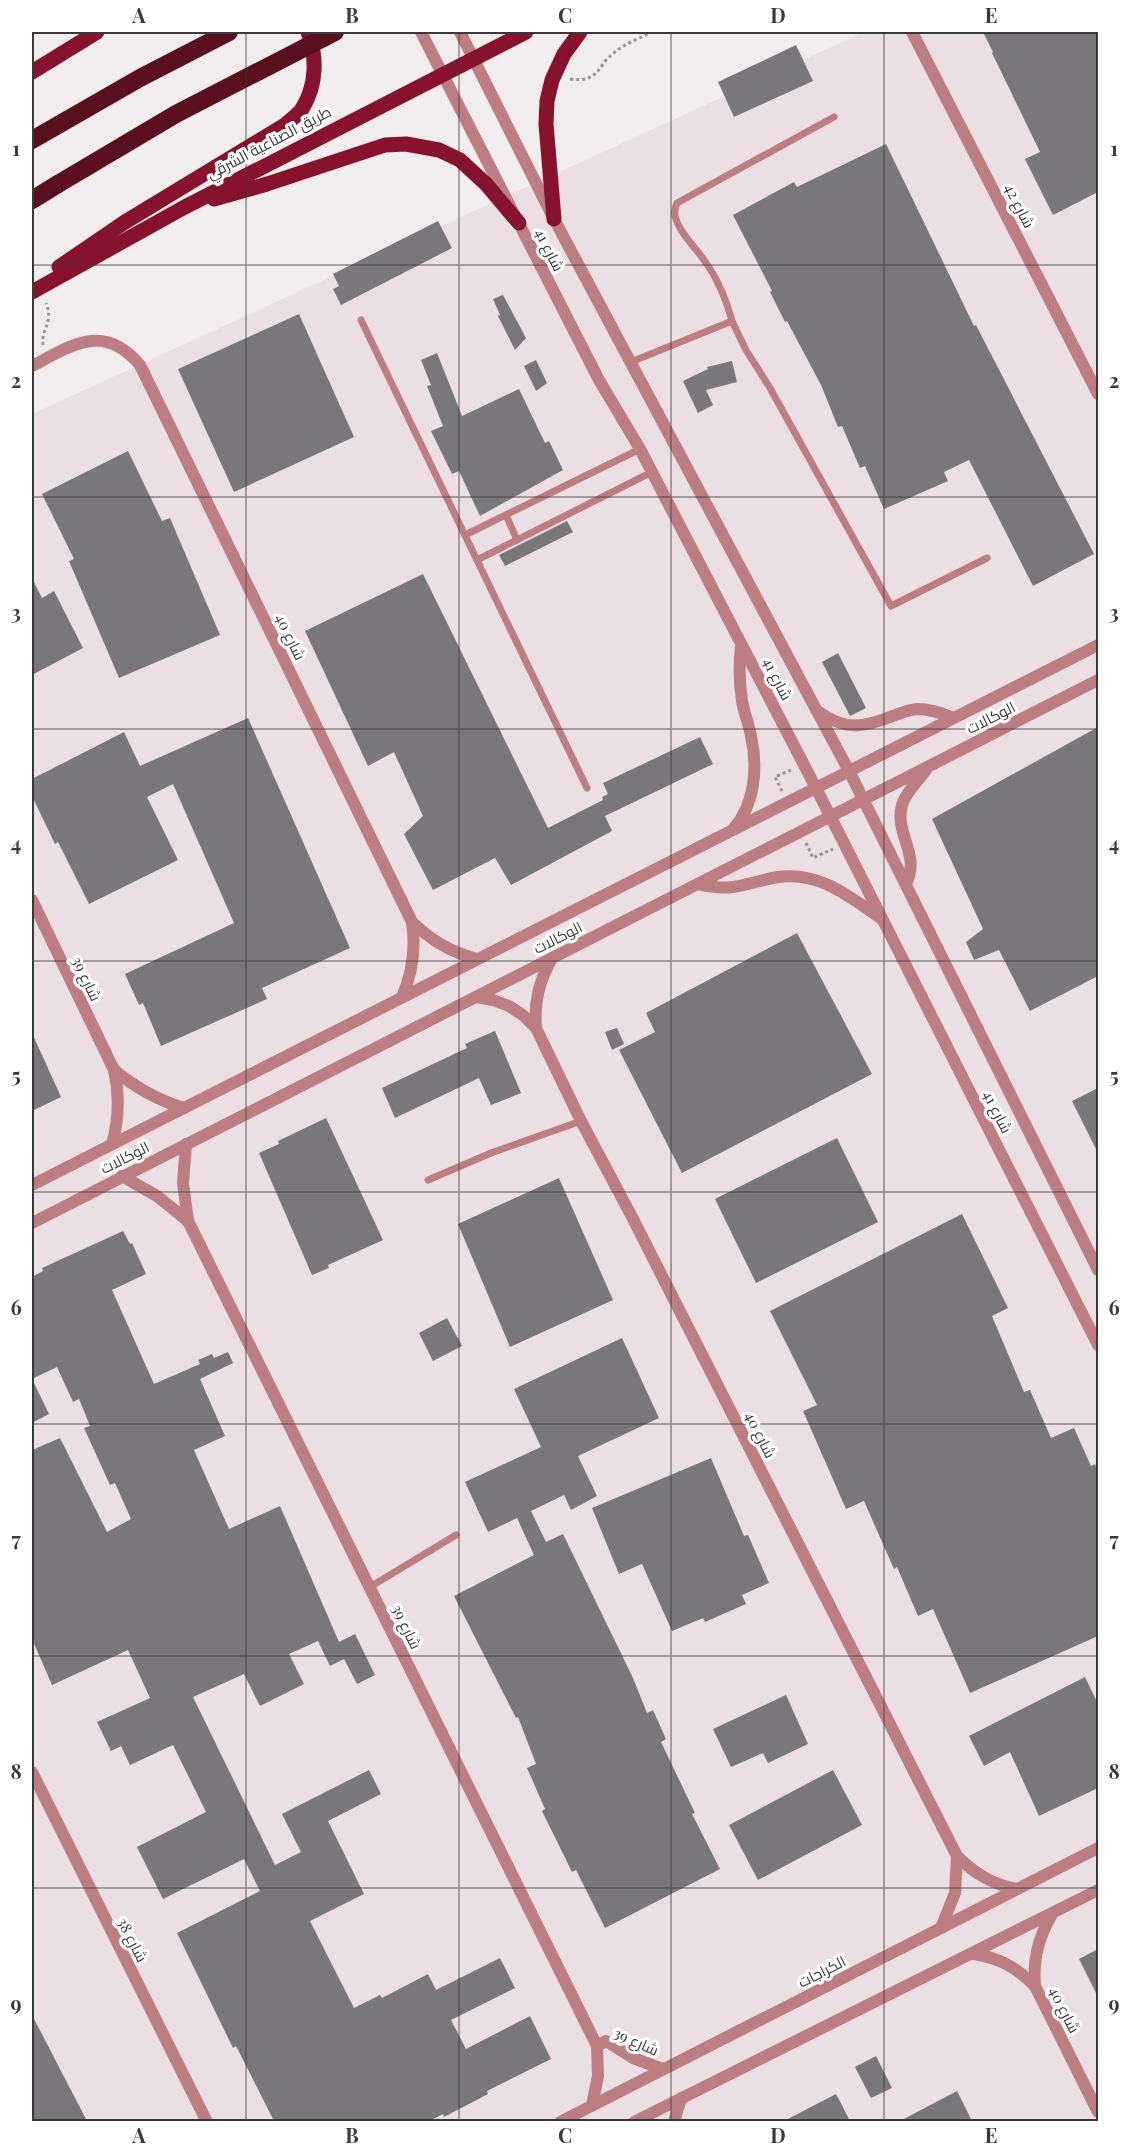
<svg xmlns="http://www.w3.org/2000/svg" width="1130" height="2153" viewBox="0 0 1130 2153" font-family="'Playfair Display',Cairo,serif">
<rect width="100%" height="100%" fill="#f1ecee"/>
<!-- built -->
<polygon fill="#ecdfe4" points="864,32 1098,32 1098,2121 32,2121 32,414"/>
<!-- building -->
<g fill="#7a777a">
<polygon points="983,32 1098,32 1098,192 1053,215 1025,159 1040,152 992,53 993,52"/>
<polygon points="796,45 813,81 734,117 718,82"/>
<polygon points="886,144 974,326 976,325 1094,554 1033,586 969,460 944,472 948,481 884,509 865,466 860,468 842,426 838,427 821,385 787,321 785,322 770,292 772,291 733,215 794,182 797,187"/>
<polygon points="438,221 452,248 341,305 333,289 339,286 333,274"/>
<polygon points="503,295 526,338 515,350 498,316 500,315 493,299"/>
<polygon points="299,314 354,437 234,492 178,369"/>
<polygon points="437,353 462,416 519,389 545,443 549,441 563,470 480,516 459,471 452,474 431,431 443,426 427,386 431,385 421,360"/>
<polygon points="536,360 547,383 536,391 524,366"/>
<polygon points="732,361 737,382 706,390 713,405 698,413 683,381 708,369 707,367"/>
<polygon points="128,451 162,521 170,518 220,635 119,678 69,561 74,559 42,494"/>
<polygon points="567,521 573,532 505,566 499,555"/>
<polygon points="423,574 548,828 603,800 602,797 608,794 603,783 700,737 713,764 605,816 612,831 511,885 495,858 433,890 404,834 423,816 394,752 368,766 305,631"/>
<polygon points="32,578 42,598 54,591 83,648 32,675"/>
<polygon points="838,653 866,708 850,716 822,662"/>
<polygon points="248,718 350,948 262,988 267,999 161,1046 143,1003 139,1005 125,974 234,923 173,784 147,797 178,860 89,904 58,842 55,844 32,796 32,779 124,732 140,766"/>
<polygon points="1098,727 1098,976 1030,1011 999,950 974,960 966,942 983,929 932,819"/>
<polygon points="797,933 872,1074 682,1173 619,1050 655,1032 646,1013"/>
<polygon points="617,1028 624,1044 612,1050 605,1032"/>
<polygon points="495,1031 521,1093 491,1105 479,1078 395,1118 382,1088 467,1048 465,1044"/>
<polygon points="32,1033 61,1097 32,1111"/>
<polygon points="1098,1088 1098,1153 1072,1101"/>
<polygon points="326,1118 383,1240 328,1265 329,1268 312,1275 259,1153 279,1144 278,1141"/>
<polygon points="837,1138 878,1222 756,1283 715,1199"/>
<polygon points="559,1178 613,1300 510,1347 458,1224"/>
<polygon points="962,1214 1008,1308 992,1316 1024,1392 1030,1390 1051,1438 1074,1428 1091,1466 1095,1464 1098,1472 1098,1636 970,1693 933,1609 918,1616 897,1567 894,1569 864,1501 846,1509 803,1411 817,1405 770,1311"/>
<polygon points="123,1231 130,1244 132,1243 146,1274 112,1290 154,1384 200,1364 198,1360 212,1354 214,1358 228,1352 233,1363 200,1379 225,1436 194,1450 229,1529 280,1506 339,1642 355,1634 375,1675 357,1684 344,1659 330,1666 318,1641 289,1654 304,1684 260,1706 244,1674 193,1697 275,1865 301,1852 282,1814 369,1770 381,1794 328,1821 364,1894 310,1921 354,2008 380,1995 382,1998 428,1974 436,1990 500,1958 515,1988 451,2020 466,2049 530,2016 551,2059 487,2091 488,2094 444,2117 443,2114 429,2121 274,2121 236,2046 233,2048 177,1933 260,1891 244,1859 163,1899 137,1847 206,1812 173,1745 130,1765 121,1746 111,1751 97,1722 150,1698 128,1650 52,1685 32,1639 32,1450 60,1438 107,1532 131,1519 115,1483 110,1485 84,1428 90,1426 79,1399 73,1402 57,1367 32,1379 49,1414 32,1423 32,1277 43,1271 42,1268"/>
<polygon points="447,1318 462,1346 433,1361 419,1333"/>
<polygon points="622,1338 659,1418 578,1456 597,1496 571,1510 564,1495 531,1511 546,1542 563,1534 633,1678 647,1713 653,1710 666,1739 661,1742 695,1813 692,1814 720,1869 605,1928 576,1870 572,1872 542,1811 545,1809 527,1768 536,1764 518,1717 516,1718 454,1596 534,1555 517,1518 488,1532 465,1482 541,1447 514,1389"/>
<polygon points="711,1458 744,1536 748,1535 769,1583 742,1595 746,1604 705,1622 703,1618 672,1631 642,1564 619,1574 592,1508"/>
<polygon points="1085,1677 1098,1704 1098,1788 1039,1816 1010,1752 984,1766 969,1736"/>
<polygon points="786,1695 808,1744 768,1763 763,1753 731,1767 713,1729"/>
<polygon points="833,1770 862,1825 758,1880 729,1825"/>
<polygon points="1098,1949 1098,1997 1079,1959"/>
<polygon points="32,2015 87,2121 32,2121"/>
<polygon points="876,2056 892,2088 871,2098 855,2067"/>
<polygon points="957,2091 972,2121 900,2121"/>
<polygon points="836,2094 850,2121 784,2121"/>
</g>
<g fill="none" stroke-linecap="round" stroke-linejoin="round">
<!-- path -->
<g stroke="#979495" stroke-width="3" stroke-dasharray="3 3" stroke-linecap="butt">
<path d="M570,79C600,83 596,66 615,52C626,43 640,38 652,32"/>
<path d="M43,345C41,327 54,324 46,303"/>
<polyline points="782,791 775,777 791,770"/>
<polyline points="806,843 813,858 833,849"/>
</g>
<!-- lane -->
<g stroke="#bd7e82" stroke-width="7">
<polyline points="361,320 587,788"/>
<polyline points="732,321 746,350 770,388 891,606 987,558"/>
<path d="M631,362L732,321C726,299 718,279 704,260C695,247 679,232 675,216C674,211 675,207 677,203L834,117"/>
<polyline points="506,515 517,540"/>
<polyline points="465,535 640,449"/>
<polyline points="477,560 652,472"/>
<polyline points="428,1180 491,1153 581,1121"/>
<polyline points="370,1587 456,1535"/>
</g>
<!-- street -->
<g stroke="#bd7e82" stroke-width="12">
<polyline points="421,32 599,380 640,449 816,788 1098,1345"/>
<polyline points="460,32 554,219 849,771 1098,1270"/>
<polyline points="912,32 1098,394"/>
<path d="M32,366C72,345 104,322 140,365L412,922C416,949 413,972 402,997"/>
<path d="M819,712C844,730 862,728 890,717C899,714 907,710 917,709C931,709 942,713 954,718"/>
<path d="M734,828C755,804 758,767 751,736C749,724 744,713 742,701C739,682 739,664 741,645"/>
<path d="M697,884C735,893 744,883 778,877C820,871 850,897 882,919"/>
<path d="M906,884C921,854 894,834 902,805C906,792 918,781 926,770"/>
<path d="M32,900L114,1070C120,1096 119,1119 112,1144"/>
<path d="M412,922C432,941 451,952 477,959"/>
<path d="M476,997L493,1000L509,1006L524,1016L536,1028L581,1121L632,1217L957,1856C975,1874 992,1884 1017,1889"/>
<path d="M536,1028C534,1002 539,981 552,958"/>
<path d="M114,1070C136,1088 157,1100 184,1108"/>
<polyline points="186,1144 183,1183 188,1221 597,2046 598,2076 592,2105"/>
<polyline points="122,1176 157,1196 188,1221"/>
<polyline points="32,1185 1098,645"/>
<polyline points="32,1223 1098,680"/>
<polyline points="32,1772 207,2122"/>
<polyline points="941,1928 955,1893 957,1856"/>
<path d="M974,1954C1000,1958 1017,1968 1035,1986L1098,2112"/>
<path d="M1035,1986C1033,1959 1038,1939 1051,1916"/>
<polyline points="597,2046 606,2041 633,2058 663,2069"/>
<polyline points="560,2122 1098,1848"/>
<polyline points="634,2122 1098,1890"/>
<polyline points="674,2122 681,2098"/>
</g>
<!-- primary -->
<g stroke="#86122d" stroke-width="15">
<polyline points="32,72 97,32"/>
<polyline points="214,199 267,184 385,145 406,144 439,150 460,160 486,184 519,223"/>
<polyline points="554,219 546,124 547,101 552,80 564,54 580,32"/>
<path d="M59,267L125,222L285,125C290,120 298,115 302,109C317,85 317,57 308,32"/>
<polyline points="32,292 183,208 526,32"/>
</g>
<!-- highway -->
<g stroke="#590f1e" stroke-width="18">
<polyline points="32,140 140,78 229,32"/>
<polyline points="32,200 58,184"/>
</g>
<!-- highway-bridge -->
<polyline stroke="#590f1e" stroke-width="18" points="58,184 176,114 335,32"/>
</g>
<!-- grid -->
<path fill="none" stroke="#3a3839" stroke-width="1.5" stroke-opacity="0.55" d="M246,32V2122M459,32V2122M671,32V2122M884,32V2122M32,265H1098M32,497H1098M32,729H1098M32,961H1098M32,1192H1098M32,1424H1098M32,1656H1098M32,1888H1098"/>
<g text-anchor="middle" stroke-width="6" stroke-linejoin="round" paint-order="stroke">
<!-- street labels -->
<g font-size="15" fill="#3a3839" stroke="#fff">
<text transform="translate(269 143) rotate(-28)" y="5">طريق الصناعية الشرقي</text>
<text transform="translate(1019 206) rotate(63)" y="5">شارع 42</text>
<text transform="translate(549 250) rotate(63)" y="5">شارع 41</text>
<text transform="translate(290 637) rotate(64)" y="5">شارع 40</text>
<text transform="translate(777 679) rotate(63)" y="5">شارع 41</text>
<text transform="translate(991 718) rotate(-27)" y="5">الوكالات</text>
<text transform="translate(558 938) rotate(-27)" y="5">الوكالات</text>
<text transform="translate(86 979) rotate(64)" y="5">شارع 39</text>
<text transform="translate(997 1112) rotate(63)" y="5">شارع 41</text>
<text transform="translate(125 1158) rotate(-27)" y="5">الوكالات</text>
<text transform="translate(760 1435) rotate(63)" y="5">شارع 40</text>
<text transform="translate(406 1627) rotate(64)" y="5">شارع 39</text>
<text transform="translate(132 1940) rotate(63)" y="5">شارع 38</text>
<text transform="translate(822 1972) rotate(-27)" y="5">الكراجات</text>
<text transform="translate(1064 2010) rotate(63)" y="5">شارع 40</text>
<text transform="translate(636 2042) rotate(24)" y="5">شارع 39</text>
</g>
</g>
<!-- border -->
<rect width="1130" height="2153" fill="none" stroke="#ffffff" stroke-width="66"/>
<rect x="33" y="33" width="1064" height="2087" fill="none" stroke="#3a3839" stroke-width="2"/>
<g font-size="20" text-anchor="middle" font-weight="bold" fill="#3a3839">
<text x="139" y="23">A</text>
<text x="352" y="23">B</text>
<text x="565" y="23">C</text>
<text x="778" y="23">D</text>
<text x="991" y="23">E</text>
<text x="16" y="156">1</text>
<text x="1114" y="156">1</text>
<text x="16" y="388">2</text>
<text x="1114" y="388">2</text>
<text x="16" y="620">3</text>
<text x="1114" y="620">3</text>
<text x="16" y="851">4</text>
<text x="1114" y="851">4</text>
<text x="16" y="1083">5</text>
<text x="1114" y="1083">5</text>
<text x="16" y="1315">6</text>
<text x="1114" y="1315">6</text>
<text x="16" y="1547">7</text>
<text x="1114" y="1547">7</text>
<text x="16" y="1779">8</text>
<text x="1114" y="1779">8</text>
<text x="16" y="2011">9</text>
<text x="1114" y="2011">9</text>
<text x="139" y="2143">A</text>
<text x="352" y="2143">B</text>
<text x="565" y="2143">C</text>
<text x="778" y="2143">D</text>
<text x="991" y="2143">E</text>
</g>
</svg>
